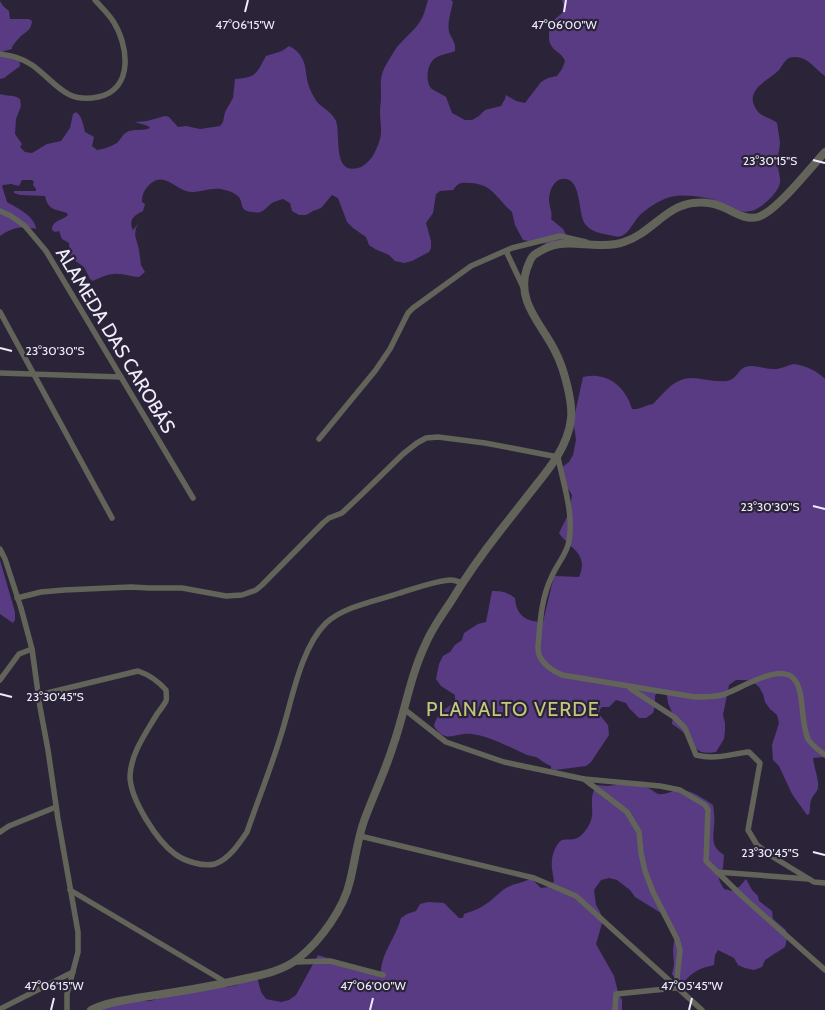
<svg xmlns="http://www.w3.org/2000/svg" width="825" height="1010" viewBox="0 0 825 1010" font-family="Cabin,sans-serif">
<rect width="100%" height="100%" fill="#2b2439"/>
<!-- green -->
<g fill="#583b83">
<path d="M428,0H451L453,2C451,12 447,22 449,32C452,40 456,42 455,51C449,54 439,54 433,60C427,66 425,83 432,89C436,92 442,94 446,97L452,113L465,120H472L479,116L485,110L501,106L505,99L506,95L516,101L525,103L541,82L548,78L557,76L562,69L565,61C564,59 563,57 561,55C557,51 552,49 550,43C548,38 549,28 552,23C557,14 568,16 562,0H825V76C815,69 809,58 796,57C794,57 791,57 789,58C785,60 782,66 779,70C770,79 747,89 754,105C759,118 769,116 777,123C778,129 779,136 780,142C780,148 778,154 777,161C777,168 781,176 780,183C778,193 761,209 751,211C746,212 740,212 736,210C731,208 727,205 722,203C711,197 681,193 670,197C660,200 649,207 641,214C632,222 628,240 614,236C605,234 592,233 586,225C577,216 583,176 562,179C553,180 549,193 549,200C549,207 553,212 551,219L563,229L567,236L563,242C549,245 537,243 523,240L515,225L512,212C496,198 493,184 470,183C461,182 458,183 453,190L440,191L436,194L433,213L426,223L431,241V248L429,252L412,261L404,263L395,261L389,255L375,249L369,245L366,237L353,228L347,222L338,198L332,195L321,208L313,211L306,215H299L292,211L290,203L283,199C280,200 275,201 272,203C265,208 264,214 253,212C239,211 244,205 239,197C236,194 230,191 225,190C213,186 203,192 191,192C176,191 164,170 149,185C144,190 142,195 142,202L145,204L143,211C134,215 128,220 133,230L139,223L136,228L135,235L139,250L141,265L145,272L139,277C131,277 122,273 114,274C107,274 99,278 93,281L90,279L84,267L70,257L69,243L62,239L59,231L55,232L52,230C52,220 62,221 68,215L67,213C56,209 48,211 45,196L20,195L14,193V191H36V189L33,185L34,182L32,180H22L19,186L11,184L3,185L2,186L7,202C17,208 35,216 36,229C23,225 11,228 0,236V94C8,97 13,94 20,99L21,106L16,119L15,134L22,144L20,147L25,152L32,153L47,144L61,141L70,128L73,114L76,112C82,116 83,124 85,132L94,137L92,146L97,150C104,149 112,146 117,143C121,139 123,133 129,131C136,129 143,131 150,128L148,126L135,122L147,121L165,116L169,117L178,127L186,126L200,129L220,126L223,122L225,112L233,98L235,79C257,78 257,72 266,56L282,51L289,46C310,57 303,72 310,89C312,93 314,98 317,102C324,109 332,112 336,121C341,135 332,175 358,168C369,165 376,152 379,142C383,132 380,123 380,112C380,107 381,102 381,97C381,89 380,82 382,74C385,65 392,55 397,47C405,37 416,30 422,18C425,12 426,6 428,0Z"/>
<path d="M0,1L3,6L9,11L10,19H29L32,21C31,31 26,31 20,37C17,40 14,44 12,47V49L1,52L19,59L20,66L4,78L0,79Z"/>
<path d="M794,364C806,366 816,370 825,379V757L813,758C814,767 819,780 818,787C818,791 814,794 812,798C809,803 811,809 809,814L807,815L792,794L779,766L773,760L772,745L779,723L777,715L770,709L765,702L763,694L759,687L752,681L744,680H736L729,685L723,715L725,723V731L724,739L716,752C699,755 697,750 688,738C684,732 678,728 672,724L673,715L668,703L667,696L665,693H659L656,694L655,696V706L653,713L646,718H639L629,708L626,703L616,700L609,707H602L600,709L599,714L608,725L609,735L591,762L586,766L555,770L551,769V766C546,764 542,761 538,758C534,756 530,756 527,755C509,747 492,737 472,734C455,732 446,745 434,726C437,713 444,710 455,702V695L441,686L436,679L439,664L443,656L450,652L455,645L462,640L464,633L478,624L486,622L492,591C502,591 507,592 515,598C516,616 527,622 543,622L552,584L555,576L579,577C589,553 571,550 559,533L569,513L572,495L567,487L562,467L569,462L573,455L576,440L575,432L573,423L583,377C607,371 626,387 632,409C640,410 645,405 653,404C668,389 677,374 701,379C709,380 719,382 727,381C737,379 737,371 745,367C754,364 763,369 772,369C780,370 787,365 794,364Z"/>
<polygon points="0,560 15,612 15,620 13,623 0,614"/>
<path d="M625,784C633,784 641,785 648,788C652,789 655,793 658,794C665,795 672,791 678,790C690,789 703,798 713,805C714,812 715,819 714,826C713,839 711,847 724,855L723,868L718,875L720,882L724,889L733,891L740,886L746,879L752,890L758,896L759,901L772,911L773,919L786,930L787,938L785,947L765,960L762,967L754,970L745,968L738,965L734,958L718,950L715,955L714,965C700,968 692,972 683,983L677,981L672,974L674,965L673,950L675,934L661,913L635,897L630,890L617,880L609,878L601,880L594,890L596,905L600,912L603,920L596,944L614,976L618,992L622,1000V1010H95L134,1001H150L179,993L204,988L228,987L237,985L244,980L257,977L261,992L266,999L281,1002L289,1000L296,995L318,955L381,975C380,954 396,938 401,918L407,914L416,911L420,904L428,902L444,903L459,918H463L464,914C473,911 481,908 489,902C496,897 500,891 508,887C515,883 524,883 531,878L541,888L549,887L554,881C553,874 551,867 552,861C552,855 556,843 562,840C566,839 570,840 574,839C581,838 587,829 590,823C596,810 587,799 597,785L607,786Z"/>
</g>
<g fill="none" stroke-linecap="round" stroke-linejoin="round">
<!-- minor -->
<g stroke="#636459" stroke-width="5.5">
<path d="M0,54C12,56 22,58 32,65C56,82 65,104 98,97C135,89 128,44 113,21C108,13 101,7 95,0"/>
<polyline points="0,211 11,216 25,226 46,251 193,498"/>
<polyline points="506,251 524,289"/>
<polyline points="0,312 112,518"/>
<polyline points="0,373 121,377"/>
<polyline points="319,439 375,371 390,349 408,313 413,308 471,266 512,248 560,236 586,242"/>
<polyline points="0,549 5,559 21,608 32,649 40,707 48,750 58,819 78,932 78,952 67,994 67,1010"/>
<path d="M17,598L41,592L64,590L131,587L149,588H182L226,596L242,595L256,590L262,585L323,523L329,518L342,513L360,496L403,454L417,443L426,438L438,437L485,443L558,457C563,483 574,513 569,541C567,554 557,564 552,576C541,598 540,623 538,648C538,661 551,670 562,675L695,697C704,697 713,697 722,695C739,690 779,662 794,679C805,691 800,722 808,739C812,746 819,750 825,755"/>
<polyline points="0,680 19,654 32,649"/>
<path d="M631,689L674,717L685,728L696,755C716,760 730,754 749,752L760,763L748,830L757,845L773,857L814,882L825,883"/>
<path d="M39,695L138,671C150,675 158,681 166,690C166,693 167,698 166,701C164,705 160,710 157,714C146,733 131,753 130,776C130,799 157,841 175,854C184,861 203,867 215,864C229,859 239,844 247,832C258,800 271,768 281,735C292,701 300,649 326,623C345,606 376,601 400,593C413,589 438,580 451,580C455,580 459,582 462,583"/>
<polyline points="404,709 446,742 504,762 584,779 660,786 680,790 705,805 708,810 706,861 742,896 825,970"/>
<polyline points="584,779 627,812 639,832 641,853 645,871 653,892 677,939 680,950 676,988 616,994 615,1010"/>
<polyline points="0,832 9,826 56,807"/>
<polyline points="360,836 534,878 576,896 702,1010"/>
<polyline points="717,872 809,879"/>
<polyline points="70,890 227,983"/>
<polyline points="295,962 330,961 383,975"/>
<polyline points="0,1009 73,972"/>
</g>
<!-- tertiary -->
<path stroke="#636459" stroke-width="8" d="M91,1010C107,1002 126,1000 143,997C177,992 210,987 243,979C262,975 283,971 299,958C321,940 344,908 350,881C355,861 357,841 364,821C373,796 385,772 393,746C405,712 410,676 426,643C432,629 441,616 450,603C465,578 482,554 500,531C511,517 522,503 533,489C550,468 568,446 571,419C573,402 564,369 556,353C543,325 515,302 527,268C529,264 530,259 533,256C536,253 541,251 544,249C563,239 583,246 604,245C610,245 618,244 624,242C650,234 666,206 693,203C702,202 712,203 720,206C732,210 744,221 758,217C776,212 811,167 825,152"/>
</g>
<!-- ticks -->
<path fill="none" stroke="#f0ecfa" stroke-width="2" d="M245,12L248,0M564,12L566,0M813,160L825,163M0,348L12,351M813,506L825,509M0,694L12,697M813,852L825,855M51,1010L54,998M370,1010L373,998M689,1010L692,998"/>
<g text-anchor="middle" stroke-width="4.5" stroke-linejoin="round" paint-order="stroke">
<!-- street labels -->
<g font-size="19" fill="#f0ecfa" stroke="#2b2439">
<text transform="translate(116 340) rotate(59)" y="7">ALAMEDA DAS CAROBÁS</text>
</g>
<!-- neighbourhood labels -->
<g font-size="20" letter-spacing="1" fill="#c3c87b" stroke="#2b2439">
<text x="513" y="716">PLANALTO VERDE</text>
</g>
</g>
<g font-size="12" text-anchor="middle" fill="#f0ecfa" stroke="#2b2439" stroke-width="4.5" stroke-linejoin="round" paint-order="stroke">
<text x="245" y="29">47°06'15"W</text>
<text x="564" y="29">47°06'00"W</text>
<text x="770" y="165">23°30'15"S</text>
<text x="55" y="355">23°30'30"S</text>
<text x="770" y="511">23°30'30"S</text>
<text x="55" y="701">23°30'45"S</text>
<text x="770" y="857">23°30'45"S</text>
<text x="54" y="990">47°06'15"W</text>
<text x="373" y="990">47°06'00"W</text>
<text x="692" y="990">47°05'45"W</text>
</g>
</svg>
